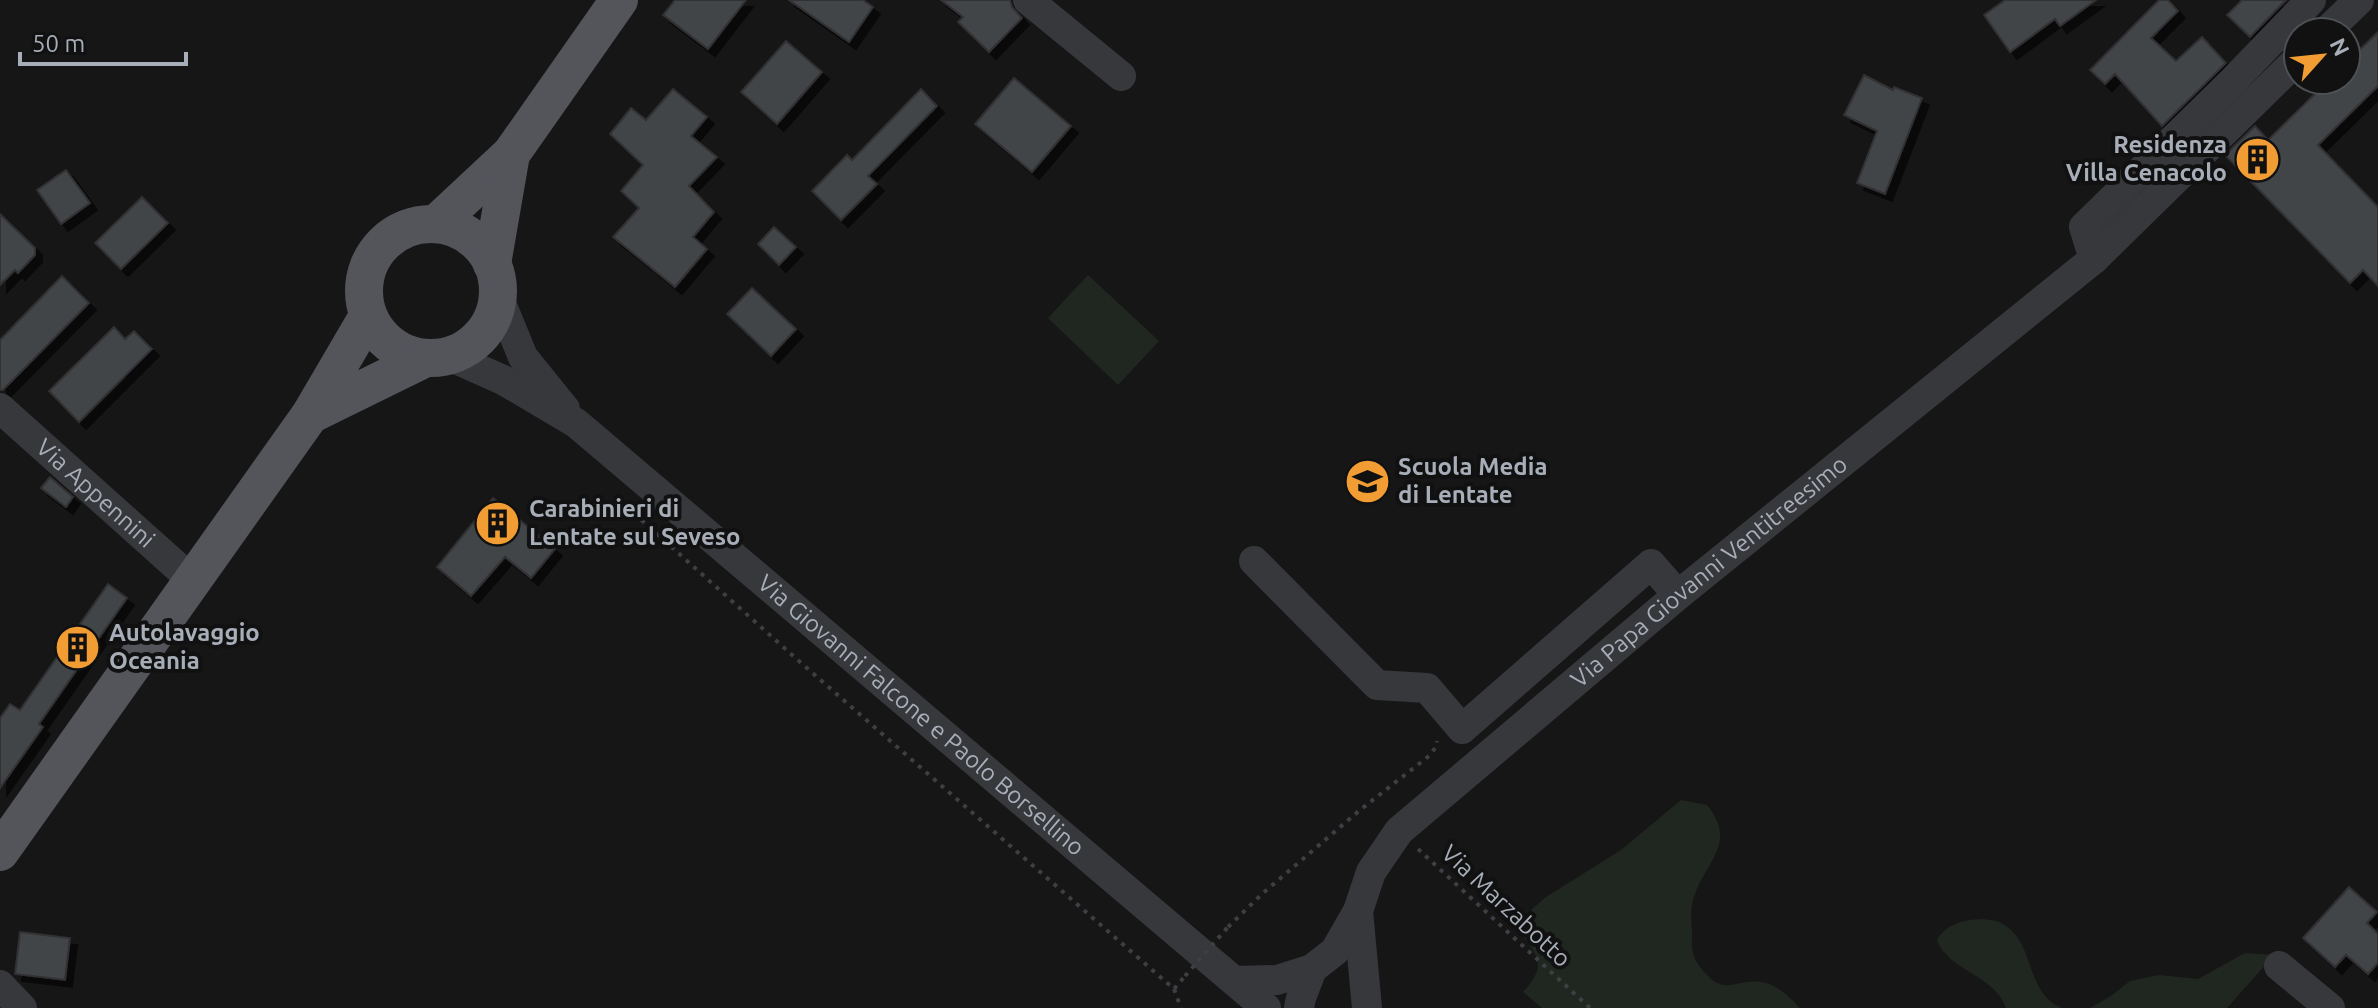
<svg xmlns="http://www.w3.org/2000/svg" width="2378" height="1008" viewBox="0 0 2378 1008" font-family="Ubuntu,sans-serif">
<defs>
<filter id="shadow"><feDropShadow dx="7" dy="7" stdDeviation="0" flood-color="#0009"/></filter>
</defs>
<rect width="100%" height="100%" fill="#161617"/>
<!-- green -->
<g fill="#202720">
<polygon points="1088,275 1159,341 1118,385 1048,318"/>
<path d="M1681,800L1707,805C1737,842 1708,859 1695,894C1690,906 1691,918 1692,931C1692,940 1691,952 1696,961C1725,1004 1733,975 1766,983C1778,986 1791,998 1800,1008H1542L1523,992C1548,964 1538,958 1519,930L1532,909L1546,897L1621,850Z"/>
<path d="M1982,919C1989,920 1996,920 2001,923C2036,940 2024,993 2062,1008H2006C1994,974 1948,971 1937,940C1947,923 1964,920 1982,919Z"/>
<polygon points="2245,953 2274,955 2227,1008 2090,1008 2111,996 2130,981 2159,975 2198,979"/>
</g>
<!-- building -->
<g fill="#424447" stroke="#303033" stroke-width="2" filter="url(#shadow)">
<polygon points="675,0 746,0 708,49 663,15"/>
<polygon points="789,0 863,0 873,7 849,42"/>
<polygon points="941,0 1010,0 1012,7 1022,18 989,52 958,22 963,17"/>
<polygon points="2005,0 2096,0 2060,26 2055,19 2010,52 1984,15"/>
<polygon points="2159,0 2168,0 2178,11 2151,38 2176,61 2202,37 2226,63 2162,126 2115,74 2105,84 2090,70"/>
<polygon points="2242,0 2286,0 2250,37 2227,15"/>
<polygon points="2378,32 2378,86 2318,145 2378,207 2378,286 2363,270 2350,283 2225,155 2255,126 2268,140 2329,80 2346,80 2346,63"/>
<polygon points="786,41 822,72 777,124 741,92"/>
<polygon points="1864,75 1893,90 1894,87 1922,98 1885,194 1857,183 1877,131 1844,115"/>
<polygon points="1014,78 1071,126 1032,172 975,124"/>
<polygon points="673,89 707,117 691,136 717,157 689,186 714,212 693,237 707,249 675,287 613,237 639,208 621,191 643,165 610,134 631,108 646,120"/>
<polygon points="921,89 937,106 868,176 877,184 841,220 812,191 847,155 852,160"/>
<polygon points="66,170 90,203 61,224 37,190"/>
<polygon points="142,197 168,223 121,269 95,243"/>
<polygon points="0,214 35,248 35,255 18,273 15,270 0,285"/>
<polygon points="774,227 796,247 779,265 758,244"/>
<polygon points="62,276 89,303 3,390 0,390 0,340"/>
<polygon points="752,288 796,329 771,356 727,314"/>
<polygon points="114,327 125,339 134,331 152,349 79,422 49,391"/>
<polygon points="50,477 73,497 66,507 41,488"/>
<polygon points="493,498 555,549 531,578 505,557 471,596 437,567"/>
<polygon points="108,584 127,598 39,724 43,727 0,788 0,718 10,704 20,710"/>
<polygon points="2349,887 2377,912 2367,923 2378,934 2378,963 2368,974 2346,955 2335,967 2303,938"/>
<polygon points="20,932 70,938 65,980 15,974"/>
</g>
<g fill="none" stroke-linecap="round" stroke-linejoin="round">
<!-- path -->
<g stroke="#3d3f43" stroke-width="4" stroke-dasharray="4 6" stroke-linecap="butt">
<path d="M349,293C352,282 353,271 356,261C364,238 386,225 408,216"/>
<polyline points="619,500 800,662 1174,989 1185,976"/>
<polyline points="1418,849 1590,1008"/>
<polyline points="1228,927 1262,894 1360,810 1429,756 1436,747 1437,741"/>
<polyline points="1174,989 1181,1008"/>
</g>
<!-- minor -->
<g stroke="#37383c" stroke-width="30">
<polyline points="1028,0 1121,76"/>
<polyline points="2326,32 2359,0"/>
<polyline points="2094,259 2084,227 2233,81 2311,0"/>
<polyline points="498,296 523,357 565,409"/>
<path id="s1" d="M449,356L503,380L576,423L1266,1008"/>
<path id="s2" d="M0,408L192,580"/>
<polyline points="1254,561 1377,685 1427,688 1462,729 1651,564 1678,595"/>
<polyline points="1358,911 1367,1008"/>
<polyline points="2279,966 2330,1008"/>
<path id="s3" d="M1236,981L1277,980L1312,969L1335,951L1358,911L1371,872L1399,831L1678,595L2094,259L2298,59"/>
<polyline points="0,985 22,1008"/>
<polyline points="1299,1008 1301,998 1312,969"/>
</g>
<!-- major -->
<g stroke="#53555b" stroke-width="38">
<polyline points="436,224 511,154 619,0"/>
<circle cx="431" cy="291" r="67"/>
<polyline points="492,264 511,154"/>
<polyline points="310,415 426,358"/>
<polyline points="0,852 310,415 368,316"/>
</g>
<!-- path-bridge -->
<polyline stroke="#3d3f43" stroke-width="4" stroke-dasharray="4 6" stroke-linecap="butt" points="1185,976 1228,927"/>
</g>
<!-- icons -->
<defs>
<symbol id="building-disc" viewBox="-11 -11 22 22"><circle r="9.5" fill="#f29d33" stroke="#111112"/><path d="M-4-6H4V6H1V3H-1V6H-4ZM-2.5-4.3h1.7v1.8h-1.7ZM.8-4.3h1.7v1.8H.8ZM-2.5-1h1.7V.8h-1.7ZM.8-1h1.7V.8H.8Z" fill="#111"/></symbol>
<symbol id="school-disc" viewBox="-11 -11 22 22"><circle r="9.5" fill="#f29d33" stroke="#111112"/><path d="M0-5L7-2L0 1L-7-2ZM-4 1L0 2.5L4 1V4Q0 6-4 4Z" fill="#111"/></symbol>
</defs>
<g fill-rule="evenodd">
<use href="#building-disc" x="2232" y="134" width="51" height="51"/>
<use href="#school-disc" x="1342" y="456" width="51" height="51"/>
<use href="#building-disc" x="472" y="498" width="51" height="51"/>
<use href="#building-disc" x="52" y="622" width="51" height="51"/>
</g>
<g text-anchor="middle" stroke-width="8" stroke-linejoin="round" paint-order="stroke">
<!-- poi labels -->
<g font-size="24" font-weight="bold" fill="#a7aeb8" stroke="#111112" text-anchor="start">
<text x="2227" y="153" text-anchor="end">Residenza<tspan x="2227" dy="28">Villa Cenacolo</tspan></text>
<text x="1398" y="475">Scuola Media<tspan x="1398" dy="28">di Lentate</tspan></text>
<text x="529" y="517">Carabinieri di<tspan x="529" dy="28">Lentate sul Seveso</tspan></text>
<text x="109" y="641">Autolavaggio<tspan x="109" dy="28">Oceania</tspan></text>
</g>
<!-- street labels -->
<g font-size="24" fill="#a7aeb8" stroke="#111112">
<text dy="8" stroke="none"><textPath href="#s2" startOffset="128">Via Appennini</textPath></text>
<text dy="8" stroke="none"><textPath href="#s3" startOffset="648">Via Papa Giovanni Ventitreesimo</textPath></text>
<text dy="8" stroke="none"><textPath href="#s1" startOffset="596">Via Giovanni Falcone e Paolo Borsellino</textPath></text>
<text transform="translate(1506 906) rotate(43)" y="8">Via Marzabotto</text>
</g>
</g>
<!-- north arrow -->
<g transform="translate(2322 56) rotate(63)"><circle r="38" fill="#111112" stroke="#4d5054" stroke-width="2"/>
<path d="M0-6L14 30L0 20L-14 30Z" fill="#f29d33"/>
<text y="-12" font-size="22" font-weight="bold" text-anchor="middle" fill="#a7aeb8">N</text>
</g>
<!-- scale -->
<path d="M20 52v12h166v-12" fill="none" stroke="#a7aeb8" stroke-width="4"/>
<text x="32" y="52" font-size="24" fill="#a7aeb8" stroke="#111112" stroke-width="6" paint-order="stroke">50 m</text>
</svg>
